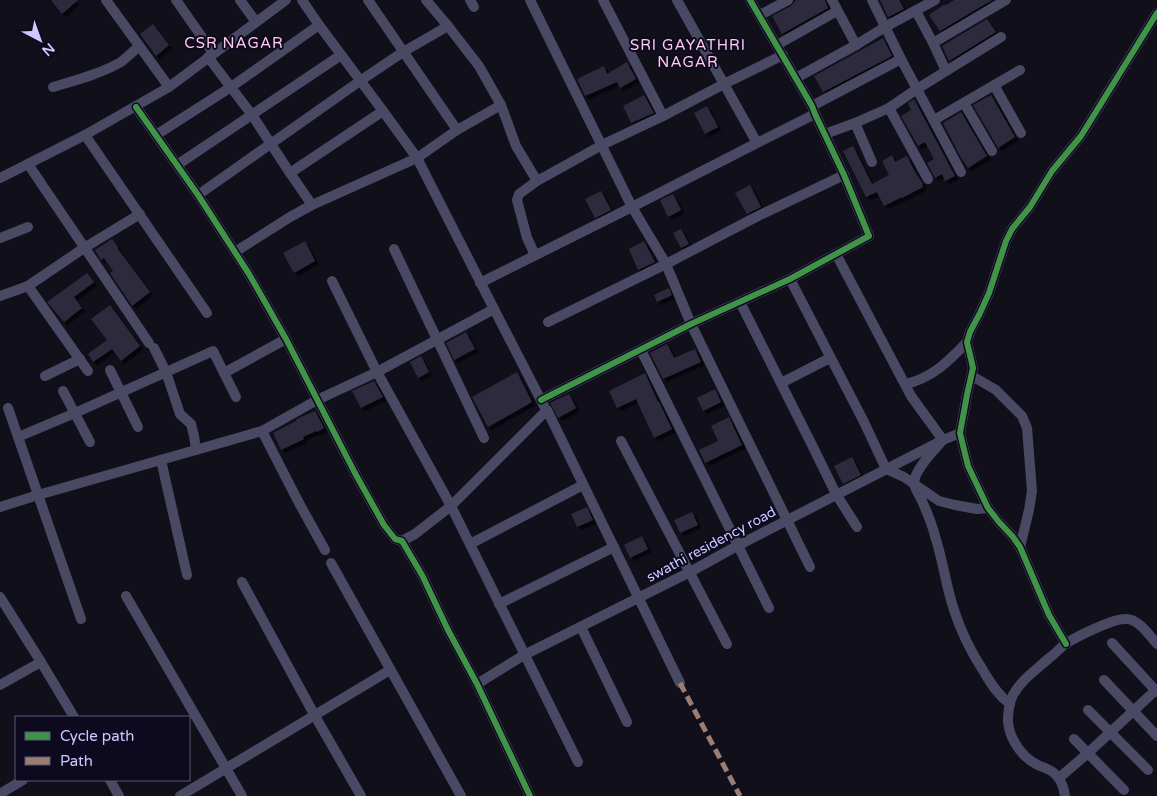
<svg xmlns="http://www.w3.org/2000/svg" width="1157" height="796" viewBox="0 0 1157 796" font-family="'Varela Round',sans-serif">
<defs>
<filter id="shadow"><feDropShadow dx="3.5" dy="3.5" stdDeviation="0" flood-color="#0009"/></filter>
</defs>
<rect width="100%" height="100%" fill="#100f1a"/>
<!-- building -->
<g fill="#2e2b3e" filter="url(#shadow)">
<polygon points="51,0 78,0 62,14"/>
<polygon points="796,0 825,0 828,8 782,34 772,16 791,6"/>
<polygon points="880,0 899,0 904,9 888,17"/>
<polygon points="954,0 992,0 940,31 929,15 945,4 945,6"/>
<polygon points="987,19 996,32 949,61 942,46"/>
<polygon points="153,24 169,45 156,56 140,34"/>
<polygon points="883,38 892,56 823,92 814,76"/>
<polygon points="627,62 636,79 620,88 617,82 585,96 577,79 604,66 607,74"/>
<polygon points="644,95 654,113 631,123 623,106"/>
<polygon points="991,95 1015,137 998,148 973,105"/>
<polygon points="914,99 955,176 945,181 942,174 935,178 927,163 934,159 925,142 918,146 901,116 911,110 908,103"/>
<polygon points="707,106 718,127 705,134 694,113"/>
<polygon points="961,112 987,156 968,168 960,156 943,123"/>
<polygon points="853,146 872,184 889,175 882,161 892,155 895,162 907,156 914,170 923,184 922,184 923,187 902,198 902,197 884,206 877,192 866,197 843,151"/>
<polygon points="750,185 761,207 747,214 735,193"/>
<polygon points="601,191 611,210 595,218 585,199"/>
<polygon points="673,194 681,210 668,217 660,200"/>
<polygon points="681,229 689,244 681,248 673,233"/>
<polygon points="112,239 118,247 117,248 150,292 132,306 110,273 113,271 104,258 101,260 95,250"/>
<polygon points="305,241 315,261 294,273 283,253"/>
<polygon points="644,241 655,262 638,270 629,249"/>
<polygon points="87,273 94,282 74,297 82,308 64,322 47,302"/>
<polygon points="669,288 672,295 657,302 654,295"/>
<polygon points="110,305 140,346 121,361 112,349 93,362 88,354 107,340 91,319"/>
<polygon points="466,332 475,349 454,360 446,343"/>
<polygon points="667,344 674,358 695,349 701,362 663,379 650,353"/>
<polygon points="421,356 429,372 418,378 410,362"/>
<polygon points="517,372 532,402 488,427 472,397"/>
<polygon points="645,373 658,402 659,402 672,429 654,438 636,399 617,408 609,391"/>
<polygon points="374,381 383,397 361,408 352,391"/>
<polygon points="715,389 721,402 703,411 697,398"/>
<polygon points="569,394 576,408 558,418 550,403"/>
<polygon points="315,411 324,428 317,432 316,431 303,437 304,439 281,450 273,433 296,421 296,420 299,418"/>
<polygon points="729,417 742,445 705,463 699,450 718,441 711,426"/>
<polygon points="852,457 861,475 843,484 834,466"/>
<polygon points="587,507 593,520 577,527 571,514"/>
<polygon points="692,512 698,525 680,533 674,520"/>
<polygon points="642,536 648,549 630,558 624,545"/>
</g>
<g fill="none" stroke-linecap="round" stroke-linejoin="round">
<!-- minor -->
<g stroke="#494964" stroke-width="10">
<polyline points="106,0 169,87"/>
<polyline points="176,0 213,53"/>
<polyline points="240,0 256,22"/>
<polyline points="368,0 457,130"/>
<polyline points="426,0 448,26 479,66 501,105 516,146 537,181 602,145 663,116 724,84 783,55"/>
<polyline points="470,0 474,7"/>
<polyline points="530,0 632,207 666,264 758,216 844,175"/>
<polyline points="603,0 663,116"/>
<polyline points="677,0 757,143"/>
<polyline points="832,0 856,45"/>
<polyline points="872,0 901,59 961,172"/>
<polyline points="916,11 933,43"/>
<polyline points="760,15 788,0"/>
<polyline points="777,45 837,11"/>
<polyline points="208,57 252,115 290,173 383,111 319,25 302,0"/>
<polyline points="946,71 933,43 1006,0"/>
<polyline points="796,78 856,45 885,27 935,0"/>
<polyline points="994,85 1021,133"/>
<path d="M53,87C76,80 100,74 121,62C127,57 133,52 139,46"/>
<polyline points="964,103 992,151"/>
<polyline points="812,106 901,59"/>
<polyline points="136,107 198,195 249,274 286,339 356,475 384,525 395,539 402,541 422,575 448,630 477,684 530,796"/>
<polyline points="889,108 917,89 1001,37"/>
<polyline points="934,120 1020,70"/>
<polyline points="855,123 872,162"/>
<polyline points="825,134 855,123 889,108 928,179"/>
<polyline points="85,135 207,313"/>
<polyline points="156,135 231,87 319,25"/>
<polyline points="28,164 149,343"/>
<polyline points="177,165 341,55"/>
<polyline points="290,173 312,205"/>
<polyline points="0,178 85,135 169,87 286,0"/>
<polyline points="198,195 360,81 403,52 448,26"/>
<polyline points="0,238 28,227"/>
<polyline points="394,249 484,438"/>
<polyline points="235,252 290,217 312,205 417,158 457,130 501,105"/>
<path d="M836,254L911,396L943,440C935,449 913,471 914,484C915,489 920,496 922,501C927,512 932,524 935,536C943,561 946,586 954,610C961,632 971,652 984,672C991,684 998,695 1010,704"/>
<polyline points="535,255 527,238 517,200 519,194 537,181"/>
<polyline points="790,279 864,422 886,469 904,477 939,501 955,505 977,509 988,508"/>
<polyline points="332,281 377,372 451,506 578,762"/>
<polyline points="480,283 632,207 757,143 815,114"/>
<polyline points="28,286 88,371"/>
<polyline points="0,296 28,286 84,248 140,214"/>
<polyline points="740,302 813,447 836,494 857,527"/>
<polyline points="494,309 544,406"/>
<polyline points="548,322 666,264 691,324 810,567"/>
<polyline points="154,348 166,372 180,414 191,424 194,436 196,450"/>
<polyline points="641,350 769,608"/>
<polyline points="110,370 138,427"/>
<polyline points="224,373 286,339"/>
<polyline points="45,376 80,359"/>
<polyline points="972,376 996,390 1022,416 1027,428 1032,491 1029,510 1020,547"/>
<polyline points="781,383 830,358"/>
<path d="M905,384C931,379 949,361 967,342"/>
<polyline points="63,391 90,442"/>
<polyline points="541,400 691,324 790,279 869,236 844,175 815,114 812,106 750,0"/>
<polyline points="8,408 81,619"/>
<polyline points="18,437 75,413 213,351 236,397"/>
<polyline points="621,441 727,644"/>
<polyline points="161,460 187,575"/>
<polyline points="0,507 38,495 262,431"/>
<polyline points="402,541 415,534 451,506 547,410 680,683"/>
<polyline points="470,544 583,485"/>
<polyline points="325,550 299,503 262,431 317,400 377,372 494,309 417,158 383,111"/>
<polyline points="331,563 461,796"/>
<polyline points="242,582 315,716 361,796"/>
<polyline points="126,596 242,796"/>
<polyline points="0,597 41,662 74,717"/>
<polyline points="499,604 614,547"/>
<polyline points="581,627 627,722"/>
<polyline points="1112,643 1157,692"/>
<polyline points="1066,644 1049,615 1020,547 1013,537 999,522 988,508 968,466 960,433 967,395 973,368 971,359 967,342 970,332 980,313 989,293 1006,241 1012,229 1030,207 1052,171 1081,136 1157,13"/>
<polyline points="1104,680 1157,736"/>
<polyline points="477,684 524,655 690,572 737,546 943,440 960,433"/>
<polyline points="0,685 41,662"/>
<polyline points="1088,710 1148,770"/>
<polyline points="1074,739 1124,790"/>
<polyline points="1059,778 1088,753 1157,689"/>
<polyline points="110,780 119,796"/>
<polyline points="3,792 23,780"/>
<polyline points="180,796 390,670"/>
<path d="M1065,796C1064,789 1061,780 1056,775C1051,769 1043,768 1036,764C1021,756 1009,738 1008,721C1008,712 1009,703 1013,695C1021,680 1036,670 1048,659C1054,655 1059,649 1065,644C1076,637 1112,619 1125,619C1138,618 1149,635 1157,644"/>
</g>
<!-- quiet -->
<polyline stroke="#9b7d72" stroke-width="5" stroke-dasharray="10 5" stroke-linecap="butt" points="680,683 740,796"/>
<defs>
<g id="cycleway">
<polyline points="136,107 198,195 249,274 286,339 356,475 384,525 395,539 402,541 422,575 448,630 477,684 530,796"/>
<polyline points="541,400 691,324 790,279 869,236 844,175 815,114 812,106 750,0"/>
<polyline points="1066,644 1049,615 1020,547 1013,537 999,522 988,508 968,466 960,433 967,395 973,368 971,359 967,342 970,332 980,313 989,293 1006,241 1012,229 1030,207 1052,171 1081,136 1157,13"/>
</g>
</defs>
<!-- cycleway casing -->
<use href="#cycleway" stroke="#0d0a1f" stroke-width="9"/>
<!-- cycleway -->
<use href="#cycleway" stroke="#419447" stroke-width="6"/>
</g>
<g text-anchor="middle" stroke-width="4" stroke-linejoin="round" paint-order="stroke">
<!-- street labels -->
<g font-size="14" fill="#ccc8ff" stroke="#0d0a1f">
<text transform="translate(711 544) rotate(-28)" y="5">swathi residency road</text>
</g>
<!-- neighbourhood labels -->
<g font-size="15" letter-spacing="1" fill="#ffcaee" stroke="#0d0a1f">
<text x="234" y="48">CSR NAGAR</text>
<text x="688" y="50">SRI GAYATHRI<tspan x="688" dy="17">NAGAR</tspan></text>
</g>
</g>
<!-- legend -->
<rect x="15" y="716" width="175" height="65" fill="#0d0a1f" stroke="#595679"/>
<rect x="25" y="732" width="25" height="8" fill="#419447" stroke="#595679"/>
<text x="60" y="741" font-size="15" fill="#ccc8ff">Cycle path</text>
<rect x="25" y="757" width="25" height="8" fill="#9b7d72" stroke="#595679"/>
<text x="60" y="766" font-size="15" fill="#ccc8ff">Path</text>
<!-- north arrow -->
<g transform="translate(40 40) rotate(139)" stroke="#0d0a1f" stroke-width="4" paint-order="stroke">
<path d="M0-4L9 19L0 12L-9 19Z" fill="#ccc8ff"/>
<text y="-8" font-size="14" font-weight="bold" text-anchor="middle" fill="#ccc8ff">N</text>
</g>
</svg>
